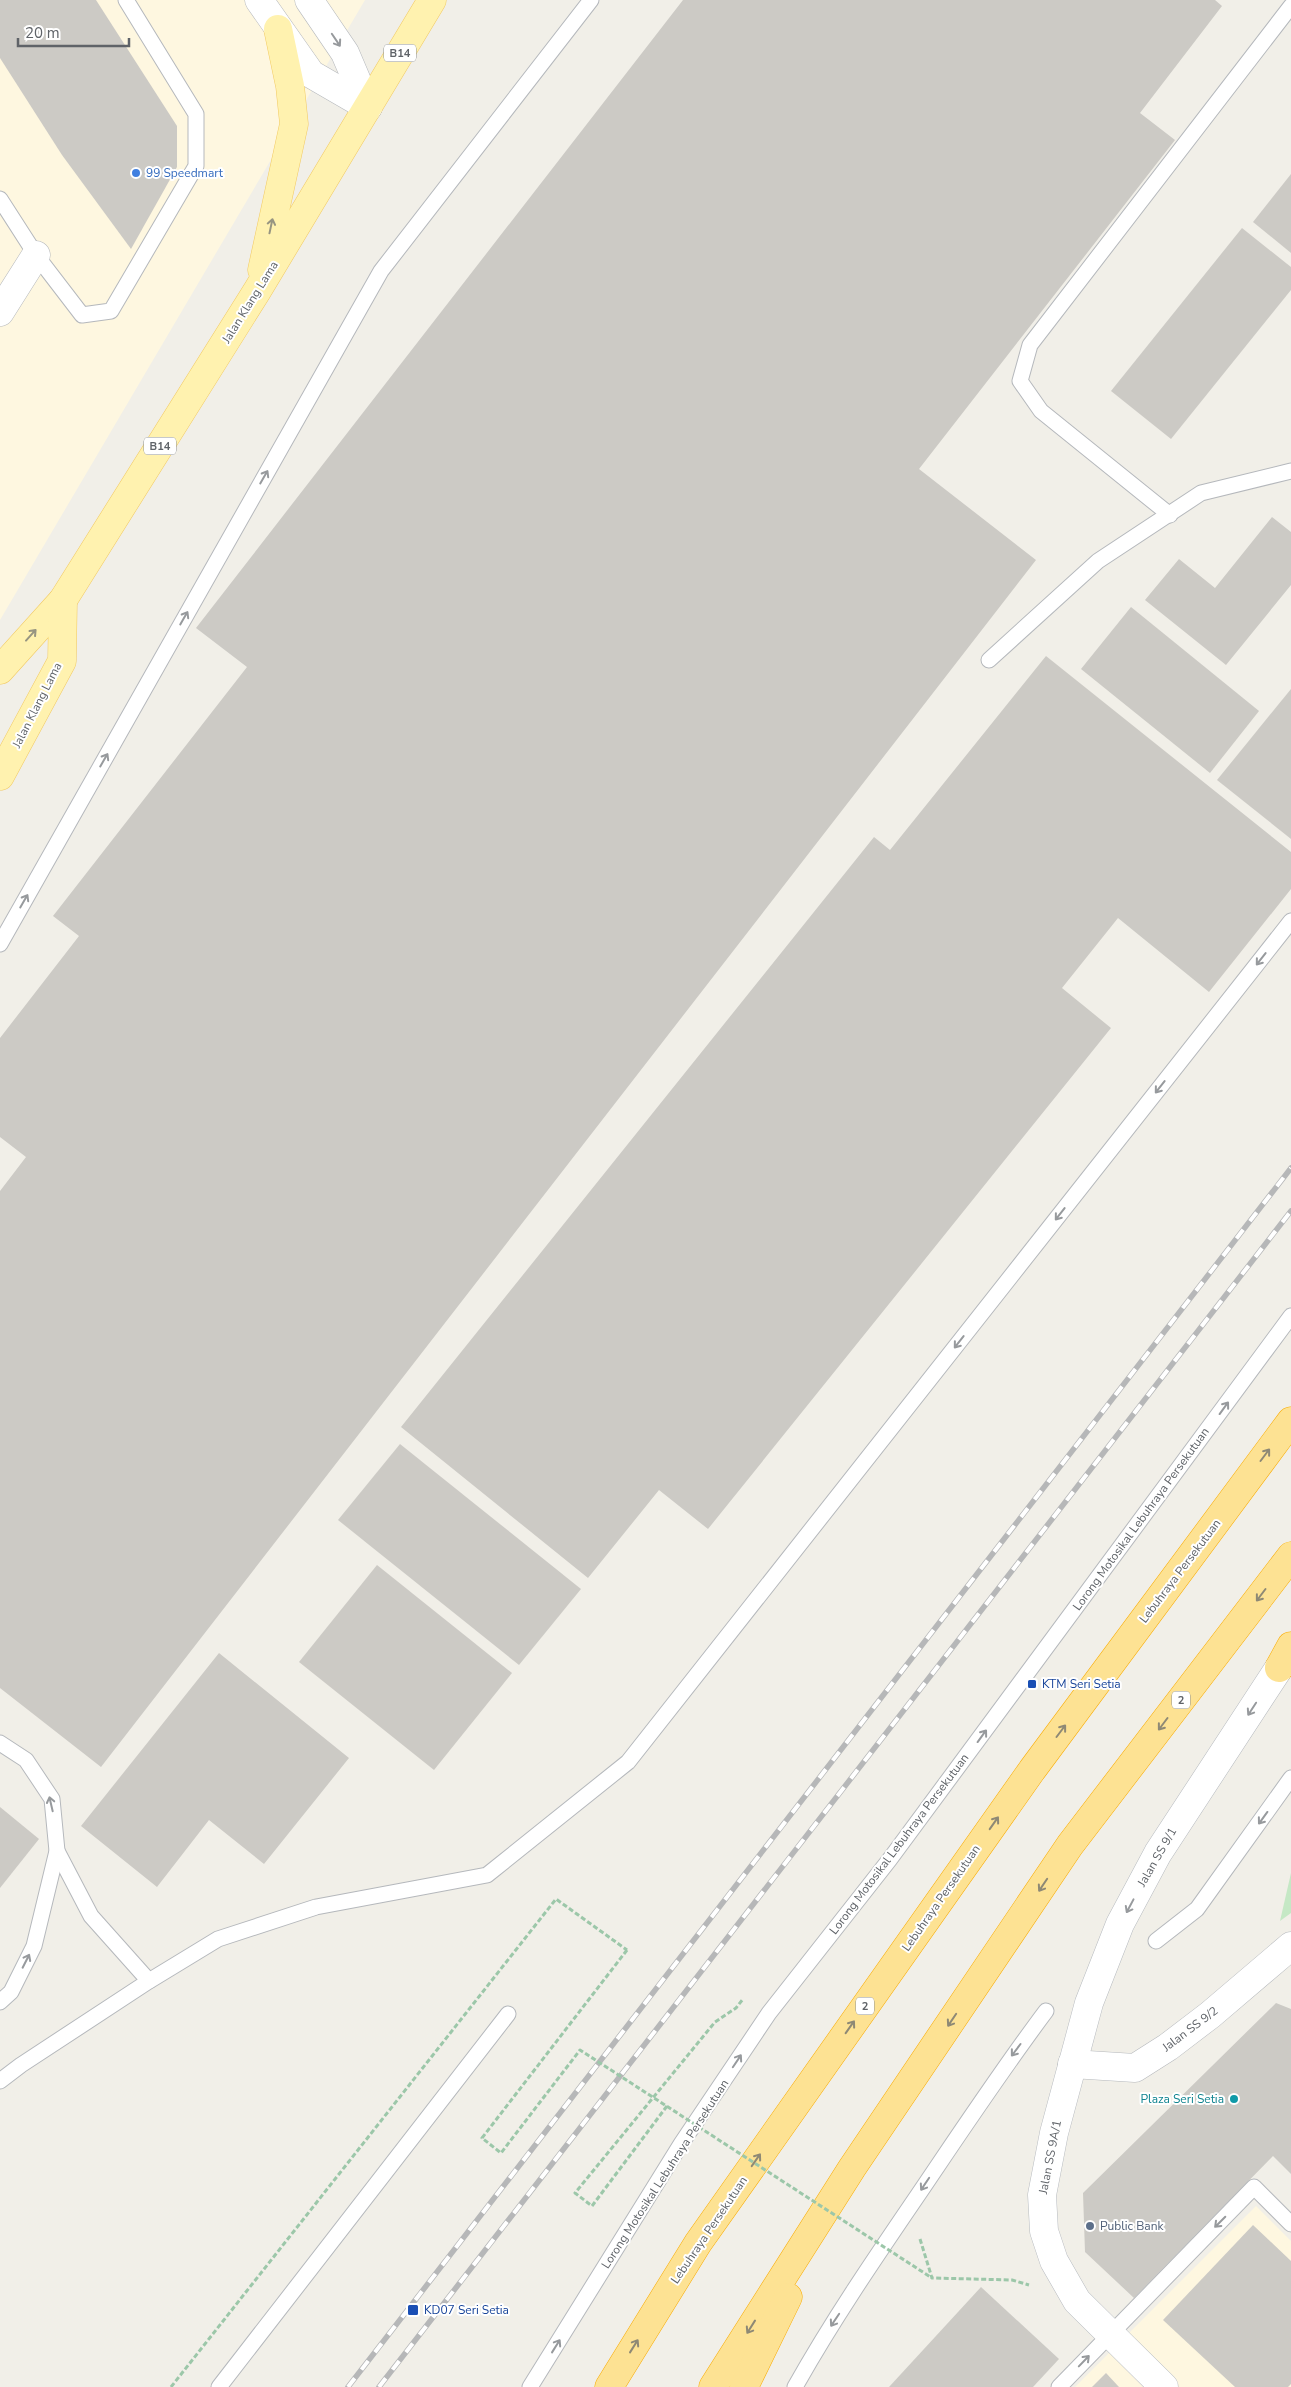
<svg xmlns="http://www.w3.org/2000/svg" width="1291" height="2387" viewBox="0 0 1291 2387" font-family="'Nunito Sans',sans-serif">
<rect width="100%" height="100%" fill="#f1efe8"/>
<!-- commercial -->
<g fill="#fef7e0">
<polygon points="0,0 365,0 0,620"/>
<polygon points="1256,2206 1291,2241 1291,2387 1075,2387"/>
</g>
<!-- green -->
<polygon fill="#c5e8c5" points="1291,1873 1291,1913 1280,1921"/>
<!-- building -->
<g fill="#cccac5">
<polygon points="0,0 96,0 177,126 177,167 131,249 62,155 0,58"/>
<polygon points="683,0 1215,0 1222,6 1140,113 1175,140 919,469 1036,560 101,1767 0,1688 0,1191 26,1157 0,1137 0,1038 79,936 53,916 247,667 196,628"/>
<polygon points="1291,174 1291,253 1253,222"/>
<polygon points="1242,228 1291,267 1291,290 1171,439 1111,391"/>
<polygon points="1272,517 1291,532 1291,585 1226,665 1145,600 1179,559 1215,588"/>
<polygon points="1131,607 1259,711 1210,773 1081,669"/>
<polygon points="1046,656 1291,852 1291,889 1209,992 1118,918 1062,988 1111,1028 708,1529 659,1490 588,1578 401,1427 874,837 890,850"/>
<polygon points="1291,689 1291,839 1217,780"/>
<polygon points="400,1444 581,1589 519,1665 338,1520"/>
<polygon points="377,1565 512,1673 434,1770 299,1662"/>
<polygon points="219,1653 349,1758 264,1864 209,1820 157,1887 81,1826"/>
<polygon points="0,1807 39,1839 0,1888"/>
<polygon points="1276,2003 1291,2009 1291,2174 1273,2156 1134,2298 1085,2252 1083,2193"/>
<polygon points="1253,2225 1291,2261 1291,2384 1288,2387 1235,2387 1163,2320"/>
<polygon points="981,2287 1059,2359 1033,2387 889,2387"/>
<polygon points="1106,2373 1119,2387 1092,2387"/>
</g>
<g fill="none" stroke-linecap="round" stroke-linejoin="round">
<defs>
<g id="lane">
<polyline points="0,199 36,255 82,315 111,311 196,166 196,114 126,0"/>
<polyline points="1170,515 1041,411 1020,381 1030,345 1291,6"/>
<polyline points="989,660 1098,561 1201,493 1291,471"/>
<polyline points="0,944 381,271 591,0"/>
<polyline points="0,1743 26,1760 52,1799 57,1851 34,1946 11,1992 0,2002"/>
<polyline points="57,1851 91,1916 149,1981"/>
<polyline points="1156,1941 1197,1909 1291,1778"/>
<polyline points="0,2081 21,2065 149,1981 218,1939 316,1907 487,1875 628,1762 1291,921"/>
<polyline points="219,2387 508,2014"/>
<polyline points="530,2387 681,2144 769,2013 890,1859 1291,1316"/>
<path d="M795,2387C832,2321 875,2258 918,2195C960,2133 1001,2071 1046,2011"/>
<polyline points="1059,2387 1254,2187 1291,2224"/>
</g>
<g id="street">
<polyline points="259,0 311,74 368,107"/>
<polyline points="309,0 345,53 368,107"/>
<polyline points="0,312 36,255"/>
<polyline points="1072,2064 1135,2068 1168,2047 1210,2015 1291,1946"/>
</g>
<polyline id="secondary" points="1164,2387 1077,2301 1054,2261 1044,2231 1042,2195 1054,2133 1089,2003 1120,1924 1158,1853 1279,1668"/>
<g id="primary">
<polyline points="262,270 294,124 290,86 278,29"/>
<polyline points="0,670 63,600 257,291 432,0"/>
<polyline points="0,776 62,661 63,600"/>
</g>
<g id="highway">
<polyline points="1279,1668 1291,1646"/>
<polyline points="609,2387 698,2243 1032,1770 1291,1421"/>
<polyline points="713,2387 852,2168 1070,1845 1291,1556"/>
<polyline points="744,2387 788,2297"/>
</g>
</defs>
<!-- lane casing -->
<use href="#lane" stroke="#b5b8bc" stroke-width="17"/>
<!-- street casing -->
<use href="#street" stroke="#b5b8bc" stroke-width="29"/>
<!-- secondary casing -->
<use href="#secondary" stroke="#b6babf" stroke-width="29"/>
<!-- primary casing -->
<use href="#primary" stroke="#f2c960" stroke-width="29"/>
<!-- highway casing -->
<use href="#highway" stroke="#f9ab00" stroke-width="29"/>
<!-- path -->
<g stroke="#9cc7a9" stroke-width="3" stroke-dasharray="5 2.5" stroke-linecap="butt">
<polyline points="667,2106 592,2206 575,2193 715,2022 736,2008 743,1999"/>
<polyline points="920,2239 932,2278 1012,2280 1029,2285"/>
<polyline points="171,2387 556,1899 627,1950"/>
</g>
<!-- lane -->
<use href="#lane" stroke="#fff" stroke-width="15"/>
<!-- street -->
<use href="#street" stroke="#fff" stroke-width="28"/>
<!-- secondary -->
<use href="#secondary" stroke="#fff" stroke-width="28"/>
<!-- primary -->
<use href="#primary" stroke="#fff2af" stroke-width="28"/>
<!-- highway -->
<use href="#highway" stroke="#fde293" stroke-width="28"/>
<defs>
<g id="rail">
<polyline points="348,2387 1291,1168"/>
<polyline points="379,2387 1291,1211"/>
</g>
</defs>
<!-- rail casing -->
<use href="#rail" stroke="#b6b7b8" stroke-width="5.5"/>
<!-- rail -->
<use href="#rail" stroke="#fff" stroke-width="4" stroke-dasharray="11" stroke-linecap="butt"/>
<!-- path-bridge -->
<polyline stroke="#9cc7a9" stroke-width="3" stroke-dasharray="5 2.5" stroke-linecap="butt" points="627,1950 482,2138 501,2153 580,2050 932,2278"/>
</g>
<!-- one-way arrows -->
<defs><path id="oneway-shaft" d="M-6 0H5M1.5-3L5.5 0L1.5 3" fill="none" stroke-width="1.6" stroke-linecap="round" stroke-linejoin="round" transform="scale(1.25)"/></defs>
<g stroke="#979a9d">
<use href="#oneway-shaft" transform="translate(336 40) rotate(56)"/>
<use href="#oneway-shaft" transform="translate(264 477) rotate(-60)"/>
<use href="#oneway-shaft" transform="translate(184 618) rotate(-60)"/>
<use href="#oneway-shaft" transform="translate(104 760) rotate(-60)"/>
<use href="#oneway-shaft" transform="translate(24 901) rotate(-60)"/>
<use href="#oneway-shaft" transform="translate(1261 959) rotate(128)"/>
<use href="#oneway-shaft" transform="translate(1160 1087) rotate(128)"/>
<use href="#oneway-shaft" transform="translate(1060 1214) rotate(128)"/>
<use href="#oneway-shaft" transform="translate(959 1342) rotate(128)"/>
<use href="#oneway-shaft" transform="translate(1224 1408) rotate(-54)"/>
<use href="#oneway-shaft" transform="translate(1252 1709) rotate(123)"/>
<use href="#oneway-shaft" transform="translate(982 1736) rotate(-54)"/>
<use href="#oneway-shaft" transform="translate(51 1804) rotate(-103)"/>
<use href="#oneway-shaft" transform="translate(1263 1818) rotate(126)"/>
<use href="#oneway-shaft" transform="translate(1130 1906) rotate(118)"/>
<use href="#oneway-shaft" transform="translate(26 1961) rotate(-63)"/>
<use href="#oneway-shaft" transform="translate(1016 2050) rotate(127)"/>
<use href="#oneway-shaft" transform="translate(737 2061) rotate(-56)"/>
<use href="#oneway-shaft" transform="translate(925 2184) rotate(124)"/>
<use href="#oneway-shaft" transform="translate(1220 2222) rotate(135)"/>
<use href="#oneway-shaft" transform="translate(835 2320) rotate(124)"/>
<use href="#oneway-shaft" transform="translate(556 2346) rotate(-58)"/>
<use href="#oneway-shaft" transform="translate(1084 2361) rotate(-46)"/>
</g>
<g stroke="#979581">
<use href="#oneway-shaft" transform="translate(271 226) rotate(-78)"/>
<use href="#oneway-shaft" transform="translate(31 635) rotate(-48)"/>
</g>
<g stroke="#8e8975">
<use href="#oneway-shaft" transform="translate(1265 1455) rotate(-53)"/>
<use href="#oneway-shaft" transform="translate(1261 1595) rotate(127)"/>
<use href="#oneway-shaft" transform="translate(1163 1724) rotate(127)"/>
<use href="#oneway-shaft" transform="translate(1061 1731) rotate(-53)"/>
<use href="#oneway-shaft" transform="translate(994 1823) rotate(-55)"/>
<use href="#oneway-shaft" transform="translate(1043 1885) rotate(124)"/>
<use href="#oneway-shaft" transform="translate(952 2020) rotate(124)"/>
<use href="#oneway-shaft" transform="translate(850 2027) rotate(-55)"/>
<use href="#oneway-shaft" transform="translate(756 2160) rotate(-55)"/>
<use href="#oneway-shaft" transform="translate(751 2327) rotate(122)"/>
<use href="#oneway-shaft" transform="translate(634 2346) rotate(-58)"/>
</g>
<!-- markers -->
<circle fill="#3f7fe0" stroke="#fff" stroke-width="2" cx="136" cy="173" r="5"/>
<g fill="#1a4fb4" stroke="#fff" stroke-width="2">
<rect x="1027" y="1679" width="10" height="10" rx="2.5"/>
<rect x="407" y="2304" width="12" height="12" rx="2.5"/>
</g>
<circle fill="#0f9aa8" stroke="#fff" stroke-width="2" cx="1234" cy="2099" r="5"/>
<circle fill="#5c6f8a" stroke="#fff" stroke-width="2" cx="1090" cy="2226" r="5"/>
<g text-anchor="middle" stroke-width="4" stroke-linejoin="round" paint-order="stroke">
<!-- shield labels -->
<g fill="#fff" stroke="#8f9295" stroke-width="1">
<rect x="384" y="44.5" width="32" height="17" rx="4"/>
<rect x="144" y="437.5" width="32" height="17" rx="4"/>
<rect x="1172" y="1691.5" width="18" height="17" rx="4"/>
<rect x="856" y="1997.5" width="18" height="17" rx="4"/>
</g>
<g font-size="11" font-weight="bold" fill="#5f6368">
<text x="400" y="57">B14</text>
<text x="160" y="450">B14</text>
<text x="1181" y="1704">2</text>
<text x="865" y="2010">2</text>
</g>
<!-- shop labels -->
<g font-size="12" fill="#366cbe" stroke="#fff" text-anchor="start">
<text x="146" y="177">99 Speedmart</text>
</g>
<!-- street labels -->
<g font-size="12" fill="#5f6368" stroke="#fff">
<text transform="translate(250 302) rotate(-58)" y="4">Jalan Klang Lama</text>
<text transform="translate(37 705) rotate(-63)" y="4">Jalan Klang Lama</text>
<text transform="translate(1141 1519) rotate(-54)" y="4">Lorong Motosikal Lebuhraya Persekutuan</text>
<text transform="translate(1180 1571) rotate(-53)" y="4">Lebuhraya Persekutuan</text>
<text transform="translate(899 1844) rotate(-53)" y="4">Lorong Motosikal Lebuhraya Persekutuan</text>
<text transform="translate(1157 1857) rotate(-60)" y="4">Jalan SS 9/1</text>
<text transform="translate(941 1898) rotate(-55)" y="4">Lebuhraya Persekutuan</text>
<text transform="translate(1190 2029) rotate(-37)" y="4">Jalan SS 9/2</text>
<text transform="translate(1050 2157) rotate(-79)" y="4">Jalan SS 9A/1</text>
<text transform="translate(665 2174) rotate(-57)" y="4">Lorong Motosikal Lebuhraya Persekutuan</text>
<text transform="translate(709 2230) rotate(-56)" y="4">Lebuhraya Persekutuan</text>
</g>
<!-- transit labels -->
<g font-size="12" fill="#164399" stroke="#fff" text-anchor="start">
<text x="1042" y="1688">KTM Seri Setia</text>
<text x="424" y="2314">KD07 Seri Setia</text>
</g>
<!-- culture labels -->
<g font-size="12" fill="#0d838f" stroke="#fff" text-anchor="end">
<text x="1224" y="2103">Plaza Seri Setia</text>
</g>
<!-- service labels -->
<g font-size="12" fill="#4e5e75" stroke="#fff" text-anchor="start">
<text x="1100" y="2230">Public Bank</text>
</g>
</g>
<!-- scale -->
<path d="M18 38v8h111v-8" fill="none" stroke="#5f6368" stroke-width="2.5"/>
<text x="25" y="38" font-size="15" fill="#5f6368" stroke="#ffffff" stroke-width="4" paint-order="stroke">20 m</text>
</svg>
